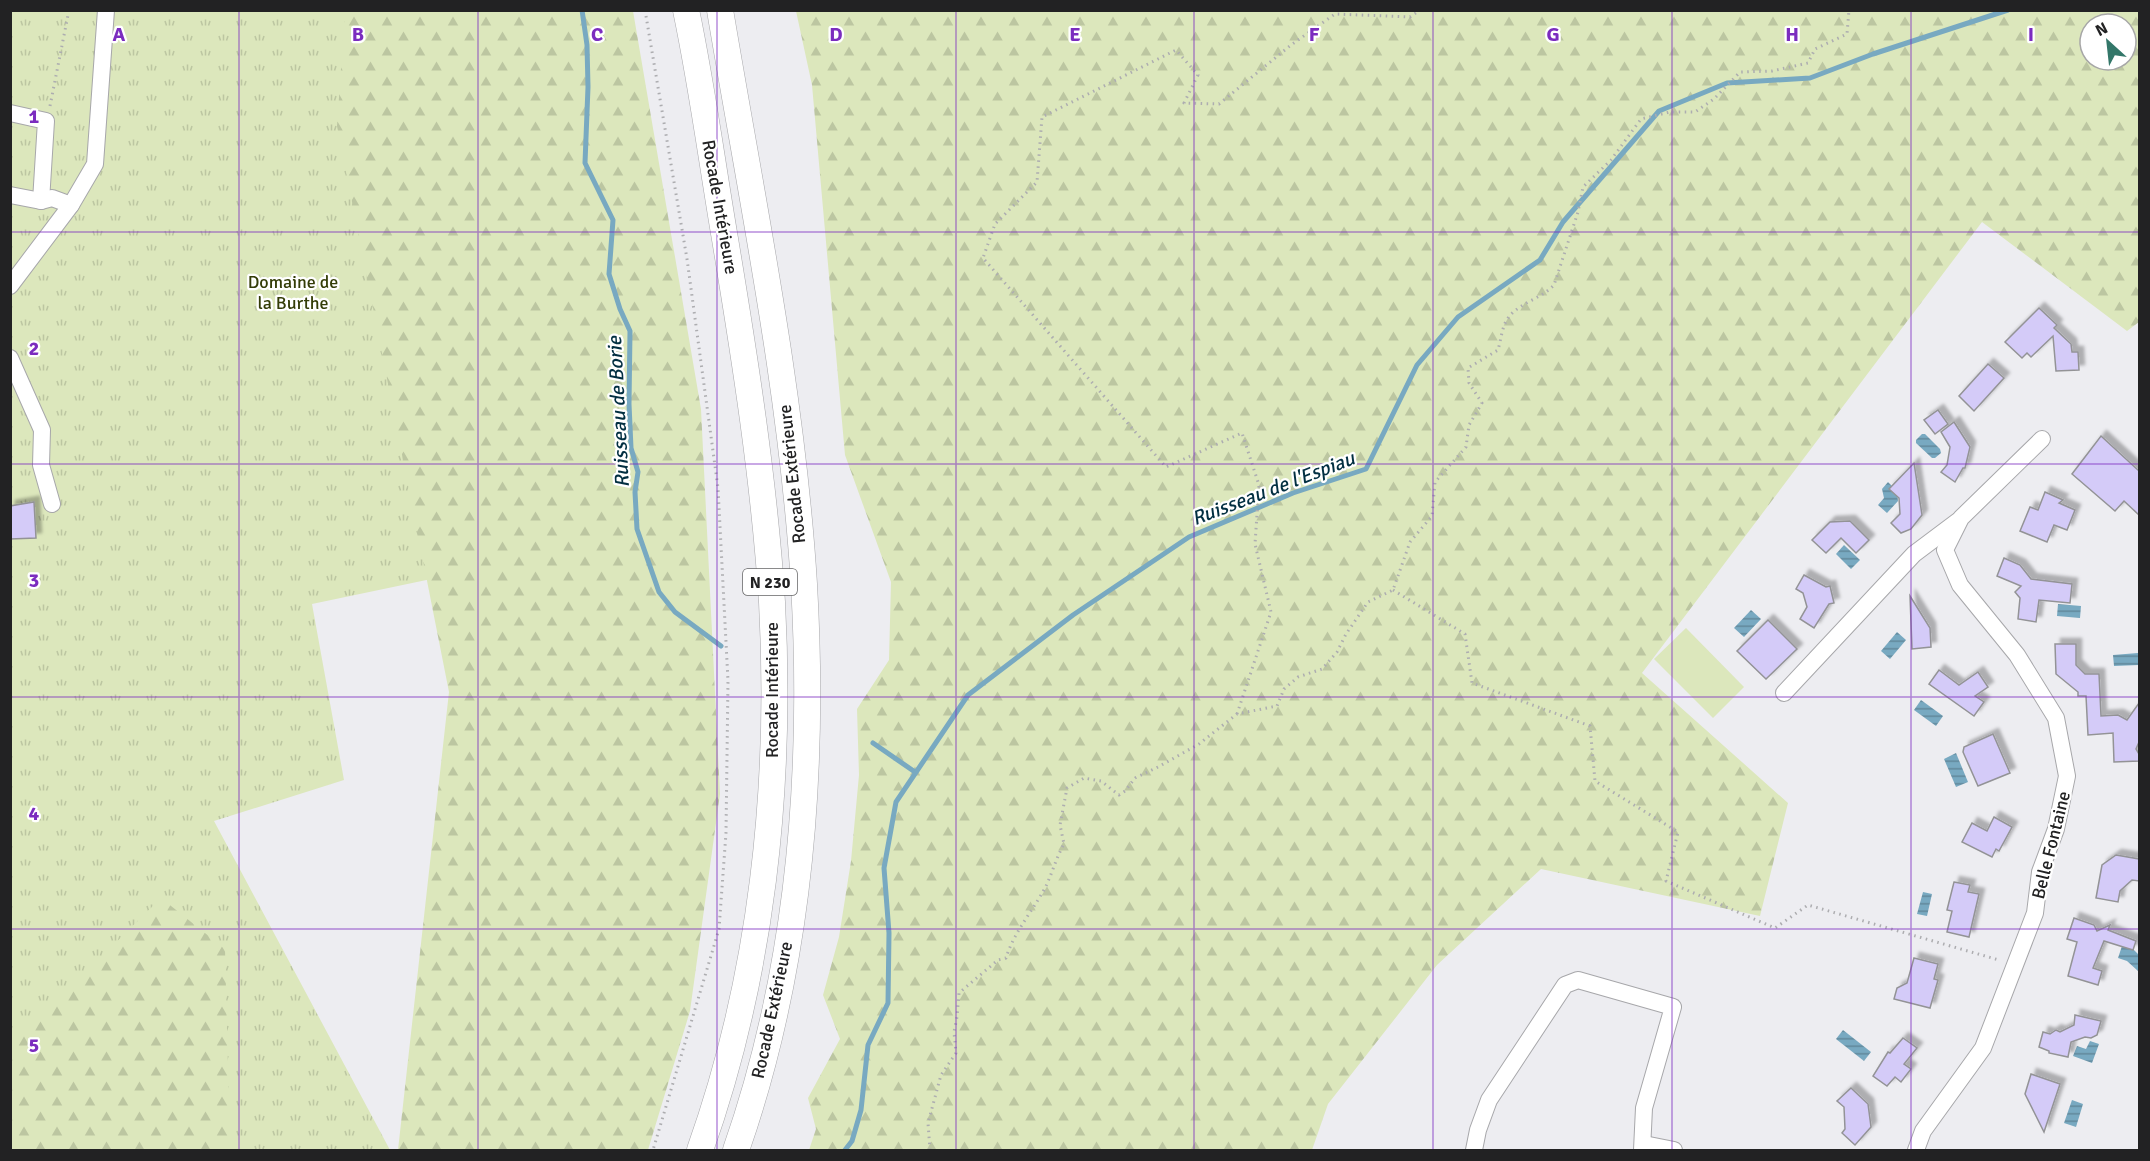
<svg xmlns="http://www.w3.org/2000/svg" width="2150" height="1161" viewBox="0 0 2150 1161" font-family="Signika,sans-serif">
<defs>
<pattern id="grass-tufts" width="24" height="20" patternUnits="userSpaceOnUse" patternTransform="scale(1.5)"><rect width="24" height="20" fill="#dce7bc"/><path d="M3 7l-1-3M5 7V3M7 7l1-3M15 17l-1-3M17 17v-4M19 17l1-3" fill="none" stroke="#bcc6a1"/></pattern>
<pattern id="forest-firs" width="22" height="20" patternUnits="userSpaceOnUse" patternTransform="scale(1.5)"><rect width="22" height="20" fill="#dce7bc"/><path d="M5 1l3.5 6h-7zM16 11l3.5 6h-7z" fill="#bcc6a1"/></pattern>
<pattern id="water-rules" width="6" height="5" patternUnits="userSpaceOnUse" patternTransform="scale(1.5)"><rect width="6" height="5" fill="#78a9c1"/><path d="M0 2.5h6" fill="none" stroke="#62899c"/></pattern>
<filter id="shadow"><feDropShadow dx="5.5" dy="-5.5" stdDeviation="1.5" flood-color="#0004"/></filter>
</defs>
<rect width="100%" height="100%" fill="#ededf1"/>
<!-- grass -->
<polygon fill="url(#grass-tufts)" points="10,11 570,11 575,549 312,604 344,780 214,821 390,1150 11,1150"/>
<!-- forest -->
<g fill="url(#forest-firs)" fill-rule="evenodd">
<polygon points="345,11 633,11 701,409 720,794 690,1011 648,1150 398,1150 449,692 337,126"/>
<path d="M796,11H2139V322L2127,331L1982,222L1642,673L1788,803L1760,916L1541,869L1437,965L1328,1104L1312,1150H809L816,1129L808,1098L840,1039L823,995L839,937L851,861L859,775L857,709L889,660L891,582L845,455L812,85ZM2090,24H2126V60H2090Z"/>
<polygon points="161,898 225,949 230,1150 11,1150 11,1046"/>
</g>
<!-- pitch -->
<polygon fill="#dce7bc" points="1686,628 1744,687 1713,718 1654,659"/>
<!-- water -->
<g fill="url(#water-rules)">
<polygon points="1922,434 1925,434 1940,449 1941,453 1935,458 1932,458 1916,443 1916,440"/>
<polygon points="1888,482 1897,491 1898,501 1887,513 1878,505 1884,498 1882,489"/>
<polygon points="1844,545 1860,560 1851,569 1836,554"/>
<polygon points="2058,604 2081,606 2080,618 2057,616"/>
<polygon points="1751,610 1761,619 1744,637 1734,628"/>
<polygon points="1897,632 1906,640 1890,659 1881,651"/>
<polygon points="2138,653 2139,665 2114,666 2113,655"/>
<polygon points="1921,700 1943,716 1936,726 1914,710"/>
<polygon points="1956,753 1968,782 1956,787 1944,759"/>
<polygon points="1923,892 1932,894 1927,916 1917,914"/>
<polygon points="2122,946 2133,949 2139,955 2138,971 2127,961 2118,958"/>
<polygon points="1843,1030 1871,1052 1864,1061 1836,1039"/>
<polygon points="2090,1041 2099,1044 2092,1063 2073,1056 2077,1046 2086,1049"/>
<polygon points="2072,1100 2083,1104 2076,1127 2064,1123"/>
</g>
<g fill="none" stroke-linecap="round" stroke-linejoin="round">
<!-- stream -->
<g stroke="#78a9c1" stroke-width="5">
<polyline points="582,10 587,45 588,87 585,163 613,220 609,274 620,309 630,331 629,404 631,448 638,472 635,492 637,529 659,592 675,612 721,646"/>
<polyline points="873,743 915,772"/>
<polyline points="845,1150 852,1141 861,1110 868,1045 888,1003 889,933 884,868 896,802 968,695 1073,615 1189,537 1293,493 1366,469 1417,365 1458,317 1540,260 1563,222 1659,111 1727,83 1810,78 1873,54 2008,10"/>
</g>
</g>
<!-- building -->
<g fill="#d4cbf8" stroke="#939396" stroke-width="1.5" filter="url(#shadow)">
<polygon points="2039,308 2057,325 2054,328 2071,344 2072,352 2078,352 2079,370 2056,371 2053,336 2031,357 2027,353 2022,358 2005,342"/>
<polygon points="1988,364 2004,378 1974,411 1959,396"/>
<polygon points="1938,410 1948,424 1935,434 1924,420"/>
<polygon points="1954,422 1970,447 1965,468 1963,468 1955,482 1941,472 1947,465 1950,447 1941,432"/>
<polygon points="2101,436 2139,471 2139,515 2124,501 2115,511 2072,474"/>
<polygon points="1914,463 1922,515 1911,529 1901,533 1891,523 1900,514 1899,498 1889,489"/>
<polygon points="2045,492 2063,500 2059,503 2075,510 2067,530 2054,525 2047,542 2020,531 2030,507 2038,510"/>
<polygon points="34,502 36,538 10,539 10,506"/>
<polygon points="1850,521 1869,540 1856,553 1841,538 1826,553 1812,540 1830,522"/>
<polygon points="2004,558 2020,565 2031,579 2072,584 2070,603 2039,600 2036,622 2018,619 2020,598 2015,592 2021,586 1997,576"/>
<polygon points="1804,575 1826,587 1830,586 1834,603 1829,604 1814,628 1800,619 1807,607 1803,593 1796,589"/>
<polygon points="1910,596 1930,628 1931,647 1912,649"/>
<polygon points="1768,620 1797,649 1766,679 1737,651"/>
<polygon points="2055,644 2076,644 2076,665 2085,674 2099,674 2101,716 2118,715 2127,720 2139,703 2139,742 2136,749 2139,754 2139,761 2114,762 2113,733 2088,735 2086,696 2078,696 2078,692 2056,674"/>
<polygon points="1939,670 1959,685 1978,672 1988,687 1975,696 1984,702 1974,716 1929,684"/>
<polygon points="1993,734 2010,773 1978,786 1963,752 1964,747"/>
<polygon points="1994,817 2012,827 1999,851 1996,849 1992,857 1962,842 1972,823 1987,831"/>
<polygon points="2116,855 2139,859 2139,881 2132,880 2120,891 2118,902 2096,898 2102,865"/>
<polygon points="1954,882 1970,885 1968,892 1979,894 1969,937 1947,932 1952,911 1947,910"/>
<polygon points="2074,918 2094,925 2097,931 2110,925 2108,930 2136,941 2133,950 2104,941 2093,968 2102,971 2098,985 2068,976 2077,942 2067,939"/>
<polygon points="1914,958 1938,964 1934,979 1938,980 1930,1008 1894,999 1897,988 1907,983"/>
<polygon points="2075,1015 2101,1021 2097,1035 2091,1038 2085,1037 2071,1042 2068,1057 2049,1053 2049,1051 2039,1047 2043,1032 2050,1034 2056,1030 2060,1032 2074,1025"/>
<polygon points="1903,1038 1917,1048 1904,1064 1911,1069 1901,1082 1895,1077 1887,1086 1873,1076 1888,1052 1890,1053"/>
<polygon points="2031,1074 2060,1084 2044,1132 2025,1094"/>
<polygon points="1851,1088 1868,1104 1871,1127 1855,1145 1842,1133 1845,1129 1844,1107 1837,1101"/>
</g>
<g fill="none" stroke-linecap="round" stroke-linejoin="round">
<defs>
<g id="minor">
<polyline points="10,113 46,121 41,201"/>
<polyline points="10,195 41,201 52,198 71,205"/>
<polyline points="10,286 71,205 95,164 106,10"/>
<polyline points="10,358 42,430 41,465 52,504"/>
<polyline points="1784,693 1914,554 1958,521"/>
<polyline points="1644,1144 1674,1150"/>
<polyline points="1474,1150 1478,1130 1489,1100 1565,985 1578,980 1673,1007 1644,1108 1642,1150"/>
<polyline points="1916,1150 1923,1131 1983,1048 2035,913 2040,872 2056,829 2067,776 2056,718 2017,655 1960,585 1945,550 1961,518 2042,439"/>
</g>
<g id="highway">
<path d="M686,10C702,86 712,163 725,239C745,359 764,480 772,602C782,787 762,976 700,1150"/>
<path d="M720,10C752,201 792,391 804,584C815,775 799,970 736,1150"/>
</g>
</defs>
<!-- minor casing -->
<use href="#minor" stroke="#a7a7aa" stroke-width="18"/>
<!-- highway casing -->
<use href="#highway" stroke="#a7a7aa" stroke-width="27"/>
<!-- path -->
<g stroke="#adadb0" stroke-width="3" stroke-dasharray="1.5 4.5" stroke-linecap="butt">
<polyline points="645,10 687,259 718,488 728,681 726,833 719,929 653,1150"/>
<polyline points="50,106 69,10"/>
<polyline points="1393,590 1465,634 1472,683 1590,726 1595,781 1678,832 1666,881 1775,928 1808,905 1999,960"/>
<polyline points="1237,714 1271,612 1255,544 1259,485 1242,433 1166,467 983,258 995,224 1037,182 1042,117 1176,50 1198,75 1184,103 1219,104 1291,45 1335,14 1410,17 1420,10"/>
<path d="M930,1150L928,1123L941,1075L956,1053L954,1032L957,1017L959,993L998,960L1006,958C1014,932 1032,912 1045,888C1052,874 1056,858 1064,844L1060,825L1067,788L1084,778L1101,781L1119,795L1125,791L1135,778L1158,767L1199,744L1237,714L1277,706L1284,689L1298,677L1322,669L1337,652L1346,634L1368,602L1393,590L1410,542L1432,516L1435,482L1466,447L1469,425L1482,403L1469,383L1468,368L1498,350C1501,340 1502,326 1508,318C1520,302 1541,299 1554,285L1578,212L1583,187L1611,160L1641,119L1670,112H1695L1714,99L1740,72L1772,71L1808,63L1815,49L1847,34L1849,10"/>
</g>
<!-- minor -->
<use href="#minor" stroke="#fff" stroke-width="16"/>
<!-- highway -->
<use href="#highway" stroke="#fff" stroke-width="26"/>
</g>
<!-- grid -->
<path fill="none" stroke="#7b2cbf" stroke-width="1.5" stroke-opacity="0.55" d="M239,10V1150M478,10V1150M717,10V1150M956,10V1150M1194,10V1150M1433,10V1150M1672,10V1150M1911,10V1150M10,232H2140M10,464H2140M10,697H2140M10,929H2140"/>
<g text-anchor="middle" stroke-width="4.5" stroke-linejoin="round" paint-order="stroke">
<!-- shield labels -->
<rect fill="#fff" stroke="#646465" stroke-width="1.5" x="743" y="569" width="54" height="26" rx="4.5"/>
<g font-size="16" font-weight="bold" fill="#222223">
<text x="770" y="588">N 230</text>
</g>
<!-- street labels -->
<g font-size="18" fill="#222223" stroke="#fff">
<text transform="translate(720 207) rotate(80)" y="6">Rocade Intérieure</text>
<text transform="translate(792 474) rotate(-96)" y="6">Rocade Extérieure</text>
<text transform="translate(772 690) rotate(-90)" y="6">Rocade Intérieure</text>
<text transform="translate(2051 845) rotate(-76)" y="6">Belle Fontaine</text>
<text transform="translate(772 1010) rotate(-78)" y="6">Rocade Extérieure</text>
</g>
<!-- park labels -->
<g font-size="18" fill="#343d07" stroke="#fff">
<text x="293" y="288">Domaine de<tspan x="293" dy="21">la Burthe</tspan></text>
</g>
<!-- water labels -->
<g font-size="20" font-style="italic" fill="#022f41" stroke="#fff">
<text transform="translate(618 412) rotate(-93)" y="7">Ruisseau de Borie</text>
<text transform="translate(1273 488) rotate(-21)" y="7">Ruisseau de l'Espiau</text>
</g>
</g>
<g font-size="20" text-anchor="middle" font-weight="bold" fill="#7b2cbf" stroke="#fff" stroke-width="4.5" stroke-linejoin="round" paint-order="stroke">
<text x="119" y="41">A</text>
<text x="358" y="41">B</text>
<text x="597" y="41">C</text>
<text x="836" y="41">D</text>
<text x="1075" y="41">E</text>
<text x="1314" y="41">F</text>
<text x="1553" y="41">G</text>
<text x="1792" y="41">H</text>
<text x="2031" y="41">I</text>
<text x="34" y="123">1</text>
<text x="34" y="355">2</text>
<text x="34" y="587">3</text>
<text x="34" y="820">4</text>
<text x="34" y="1052">5</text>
</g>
<!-- border -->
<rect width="2150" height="1161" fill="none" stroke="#222223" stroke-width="24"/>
<!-- north arrow -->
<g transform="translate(2108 42) rotate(333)"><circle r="28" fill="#ffffff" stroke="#a7a7a7" stroke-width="1.5"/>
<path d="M0-4.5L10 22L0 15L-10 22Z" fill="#337769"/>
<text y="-9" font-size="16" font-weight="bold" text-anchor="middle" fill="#222223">N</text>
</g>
</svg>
